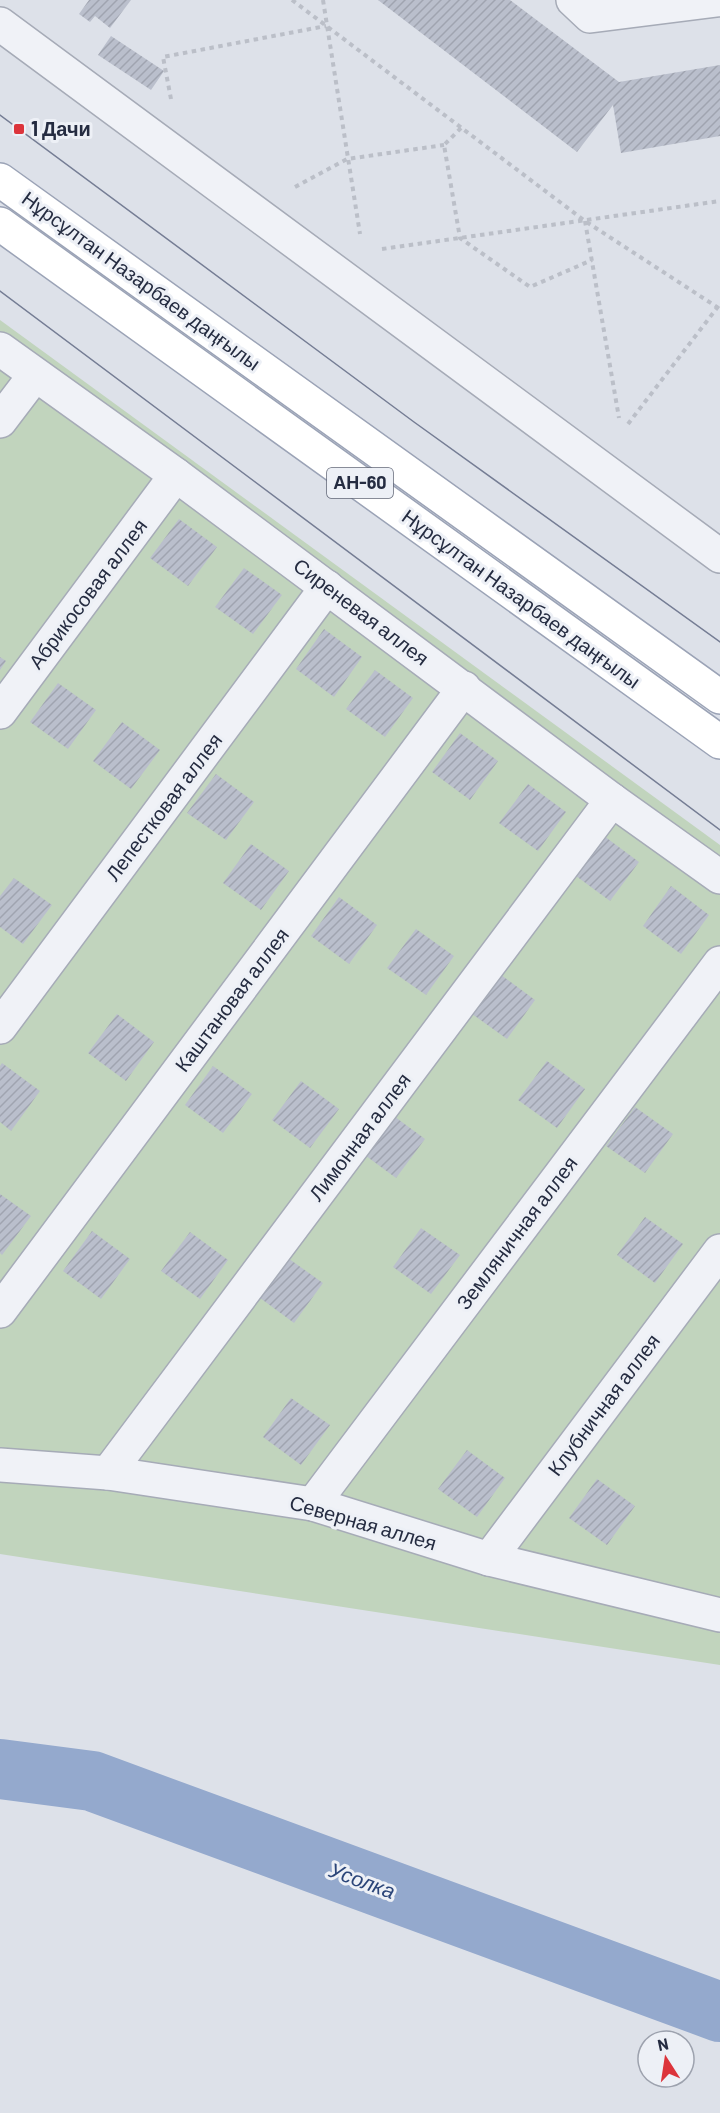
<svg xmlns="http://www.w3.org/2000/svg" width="720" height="2113" viewBox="0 0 720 2113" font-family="Barlow,sans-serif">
<defs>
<pattern id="building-hatch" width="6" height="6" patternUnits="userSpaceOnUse" patternTransform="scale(1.5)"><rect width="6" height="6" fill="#babfcc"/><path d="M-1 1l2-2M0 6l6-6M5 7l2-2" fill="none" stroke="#a0a4b0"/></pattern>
</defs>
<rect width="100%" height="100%" fill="#dde1e9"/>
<!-- green -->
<polygon fill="#c1d4bd" points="0,320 720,845 720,1665 0,1554"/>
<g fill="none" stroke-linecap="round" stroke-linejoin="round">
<!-- river -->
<polyline stroke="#94a9cd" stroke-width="60" points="0,1769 92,1781 720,2012"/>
</g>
<!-- building -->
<g fill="url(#building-hatch)">
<polygon points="89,0 131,0 110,28 95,16 90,22 79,14"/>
<polygon points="378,0 510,0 619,82 720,65 720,136 621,153 613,105 577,152"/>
<polygon points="111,36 164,71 151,90 98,55"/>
<polygon points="179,519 217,547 188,586 150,558"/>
<polygon points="244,568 282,595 253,634 215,607"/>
<polygon points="324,629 362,657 334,697 296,669"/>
<polygon points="0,657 6,661 0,670"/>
<polygon points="375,670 413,698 385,737 346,709"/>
<polygon points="58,683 96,710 68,749 30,722"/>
<polygon points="122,722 160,750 131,789 93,761"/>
<polygon points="460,733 498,761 470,800 432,772"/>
<polygon points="216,774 254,802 226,840 187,813"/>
<polygon points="528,784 566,812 538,851 499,823"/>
<polygon points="600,833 639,862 610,901 572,873"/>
<polygon points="251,844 289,871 261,910 223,883"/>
<polygon points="14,878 52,905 23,944 0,927 0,896"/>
<polygon points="671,886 709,915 681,954 643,926"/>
<polygon points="339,897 377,925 349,964 311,936"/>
<polygon points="416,929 454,956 426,995 387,968"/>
<polygon points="497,972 535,1000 507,1039 468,1011"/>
<polygon points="117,1014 154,1042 126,1081 88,1053"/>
<polygon points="547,1061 585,1089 557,1128 518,1100"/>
<polygon points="2,1063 40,1091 11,1131 0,1122 0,1066"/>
<polygon points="213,1066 252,1094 223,1133 185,1105"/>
<polygon points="301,1081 339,1109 310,1148 272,1120"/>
<polygon points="635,1107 673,1134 645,1173 606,1146"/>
<polygon points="387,1111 425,1139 396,1178 358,1150"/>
<polygon points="0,1194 31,1216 2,1255 0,1253"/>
<polygon points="645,1217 683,1244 655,1283 617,1255"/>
<polygon points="421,1228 460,1255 431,1294 393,1267"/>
<polygon points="92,1231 130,1259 101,1299 63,1271"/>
<polygon points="190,1232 228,1260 200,1299 161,1271"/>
<polygon points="285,1256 323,1283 294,1323 256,1295"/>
<polygon points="291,1398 330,1425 301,1465 263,1437"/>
<polygon points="467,1450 505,1478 477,1517 438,1489"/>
<polygon points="597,1479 635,1506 607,1545 569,1518"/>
</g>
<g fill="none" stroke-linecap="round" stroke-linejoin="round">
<defs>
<g id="minor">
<polyline points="573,0 590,16 717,0"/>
<polyline points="0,24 720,556"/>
<polyline points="0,349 176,475 612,800 720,877"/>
<polyline points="0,421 35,375"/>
<polyline points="0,712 176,475"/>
<polyline points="0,1027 327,587"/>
<polyline points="0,1311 464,688"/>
<polyline points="0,1465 108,1473 313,1504 489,1559 720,1615"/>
<polyline points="108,1473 612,800"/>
<polyline points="313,1504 720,963"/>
<polyline points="489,1559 720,1251"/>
</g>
<g id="major">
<polyline points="0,180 720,697"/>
<polyline points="0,224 720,742"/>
</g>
</defs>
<!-- minor casing -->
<use href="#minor" stroke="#a6abb7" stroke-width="36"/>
<!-- major casing -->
<use href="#major" stroke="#9ba3b6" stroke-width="36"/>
<!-- path -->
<g stroke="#bbbfc8" stroke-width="4" stroke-dasharray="4.5 4.5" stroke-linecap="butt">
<polyline points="292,0 585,221 720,309"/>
<polyline points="323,0 360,234"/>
<polyline points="171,99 163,57 326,26"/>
<polyline points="461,128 444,145 460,238 530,287 592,260"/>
<polyline points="295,187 347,159 444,145"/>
<polyline points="585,221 619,418"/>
<polyline points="382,249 720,201"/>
<polyline points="628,424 720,304"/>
</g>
<!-- minor -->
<use href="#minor" stroke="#f0f2f7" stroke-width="33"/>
<!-- major -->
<use href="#major" stroke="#fff" stroke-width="33"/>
<!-- tram -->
<g stroke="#757d94" stroke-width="1.5">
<polyline points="0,115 414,422 720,642"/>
<polyline points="0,291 720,830"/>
</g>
</g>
<!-- markers -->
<rect fill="#dc343b" stroke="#edf0f6" stroke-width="2" x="13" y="123" width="12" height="12" rx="3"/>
<g text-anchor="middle" stroke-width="6" stroke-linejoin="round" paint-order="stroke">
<!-- shield labels -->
<rect fill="#edf0f6" stroke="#616777" stroke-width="1.5" x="327" y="468" width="66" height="30" rx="4.5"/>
<g font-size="18" font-weight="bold" fill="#252c41">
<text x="360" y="489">АН-60</text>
</g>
<!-- poi labels -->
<g font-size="20" font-weight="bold" fill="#252c41" stroke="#edf0f6" text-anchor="start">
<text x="31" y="136">1 Дачи</text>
</g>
<!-- street labels -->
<g font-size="20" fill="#252c41" stroke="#edf0f6">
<text transform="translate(141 281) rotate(36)" y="7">Нұрсұлтан Назарбаев даңғылы</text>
<text transform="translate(88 594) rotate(-53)" y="7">Абрикосовая аллея</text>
<text transform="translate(521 599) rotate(36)" y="7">Нұрсұлтан Назарбаев даңғылы</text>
<text transform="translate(361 612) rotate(37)" y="7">Сиреневая аллея</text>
<text transform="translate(164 807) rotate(-53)" y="7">Лепестковая аллея</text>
<text transform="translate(232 1000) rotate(-53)" y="7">Каштановая аллея</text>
<text transform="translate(360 1137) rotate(-53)" y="7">Лимонная аллея</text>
<text transform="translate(517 1233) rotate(-53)" y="7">Земляничная аллея</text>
<text transform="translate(604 1405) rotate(-53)" y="7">Клубничная аллея</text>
<text transform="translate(363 1523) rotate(16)" y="7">Северная аллея</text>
</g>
<!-- water labels -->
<g font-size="21" font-style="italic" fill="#2b4579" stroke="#edf0f6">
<text transform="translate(362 1881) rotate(20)" y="7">Усолка</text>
</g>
</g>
<!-- north arrow -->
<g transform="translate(666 2059) rotate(348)"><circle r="28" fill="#edf0f6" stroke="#9da2ae" stroke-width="1.5"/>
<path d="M0-4.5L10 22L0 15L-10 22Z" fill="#dc343b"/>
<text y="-9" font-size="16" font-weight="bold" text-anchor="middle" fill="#252c41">N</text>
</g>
</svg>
